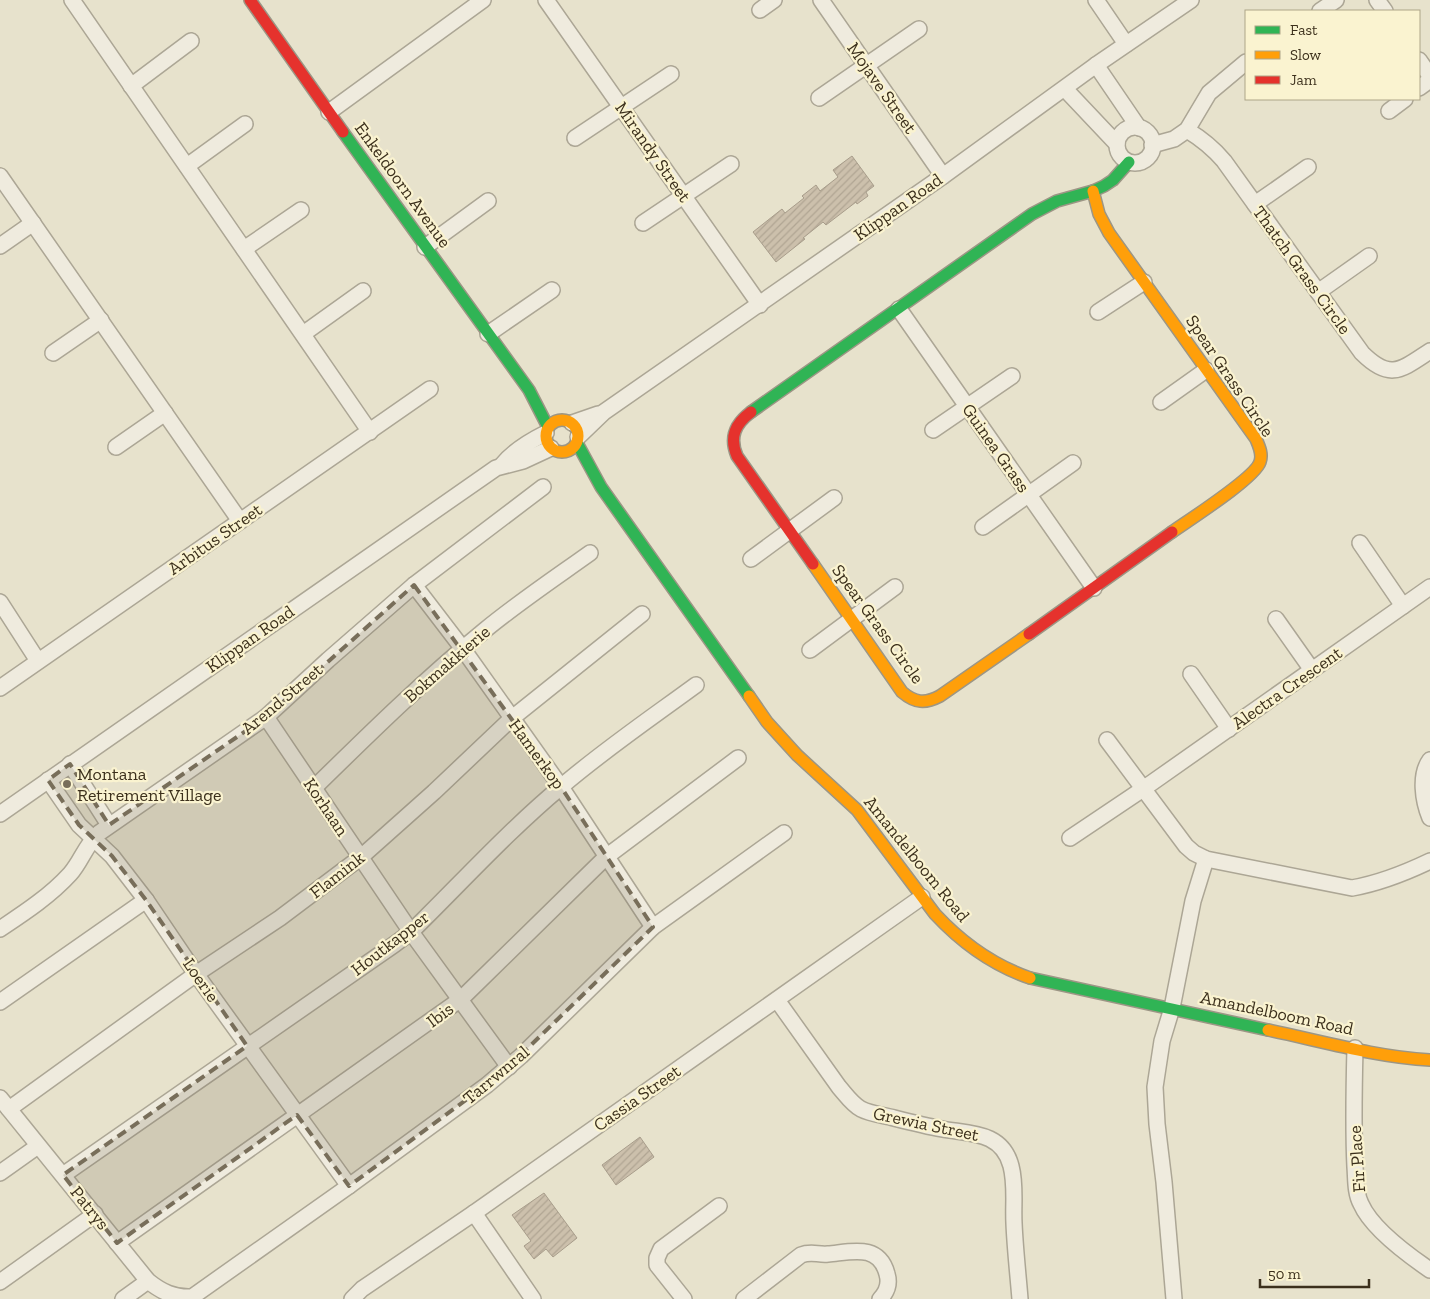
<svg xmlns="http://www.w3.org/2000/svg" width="1430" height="1299" viewBox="0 0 1430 1299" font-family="'Zilla Slab',serif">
<defs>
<pattern id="building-hatch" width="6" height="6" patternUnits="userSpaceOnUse" patternTransform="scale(1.25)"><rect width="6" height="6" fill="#ccc0ac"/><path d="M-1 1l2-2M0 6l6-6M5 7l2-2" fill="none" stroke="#b0a593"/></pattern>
</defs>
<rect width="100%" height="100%" fill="#e7e2cc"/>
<!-- building -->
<g fill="url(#building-hatch)" stroke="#a89d8b">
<polygon points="852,156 874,186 866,192 868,196 857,204 856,202 826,225 823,222 803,238 805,239 776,262 753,232 782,209 785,213 804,198 802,196 816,185 820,191 838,177 833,170"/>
<polygon points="640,1137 654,1157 616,1185 602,1165"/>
<polygon points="544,1193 577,1238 553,1257 546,1249 534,1259 524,1246 531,1241 512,1215"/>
</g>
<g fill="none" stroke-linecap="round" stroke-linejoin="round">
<defs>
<g id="street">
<polyline points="72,0 370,432"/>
<polyline points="546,0 760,305"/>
<polyline points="821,0 943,176"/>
<polyline points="1096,0 1126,44"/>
<polyline points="1377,0 1385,11"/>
<polyline points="760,10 774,0"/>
<polyline points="1320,11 1336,0"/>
<polyline points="1419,60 1430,76"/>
<polyline points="1096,65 1139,128"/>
<polyline points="131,86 191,41"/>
<polyline points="1419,88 1430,80"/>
<polyline points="1065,89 1117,144"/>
<polyline points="819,98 919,29"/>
<polyline points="1389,111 1405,99"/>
<polyline points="329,112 483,0"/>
<circle cx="1135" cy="145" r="18"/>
<path d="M1187,130C1202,139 1213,148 1224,161L1362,353C1390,381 1401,370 1430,351"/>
<polyline points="575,138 671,74"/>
<polyline points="1152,145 1174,139 1187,130 1209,93 1246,62"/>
<polyline points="187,166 245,124"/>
<polyline points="0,176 240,521"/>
<polyline points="1255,204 1308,167"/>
<polyline points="643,223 731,164"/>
<polyline points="0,246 33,223"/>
<polyline points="425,247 488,201"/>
<polyline points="244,249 301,210"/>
<polyline points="1318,292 1369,256"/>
<polyline points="899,309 1094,588"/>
<polyline points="1098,312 1144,282"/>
<polyline points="303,334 363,291"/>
<polyline points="488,334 552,290"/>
<polyline points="53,353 101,320"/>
<polyline points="1161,402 1206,370"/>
<polyline points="572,423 598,414"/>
<polyline points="933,430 1012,376"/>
<polyline points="578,437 604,412 943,176 1096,65 1191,0"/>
<polyline points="116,447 165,413"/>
<path d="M502,465C513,451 530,441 546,433"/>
<polyline points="983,527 1073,463"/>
<polyline points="1360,543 1403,606"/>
<polyline points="751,559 834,498"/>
<polyline points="414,585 463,649 561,787 653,927"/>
<polyline points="0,602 38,661"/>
<polyline points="1276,619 1312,670"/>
<polyline points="810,650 895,587"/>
<polyline points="1191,674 1229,729"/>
<polyline points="0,688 430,389"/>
<polyline points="266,717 411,932 509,1067"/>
<path d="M1107,740L1186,846L1194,853L1206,859L1352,888C1380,883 1405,873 1430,861"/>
<path d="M1430,760C1419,775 1423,801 1430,818"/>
<polyline points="70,764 109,825"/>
<polyline points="48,780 79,825 112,856 146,900 196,974 349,1186"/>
<path d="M314,788C369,734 425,679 485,630C519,602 555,578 590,553"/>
<polyline points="0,814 496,468 523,461 551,448"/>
<polyline points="1070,838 1143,789 1430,587"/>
<path d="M0,929C24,913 50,896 70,874C81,862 86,844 99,833L266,717L328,660L414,585L543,487"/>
<path d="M777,1000L839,1087C846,1095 852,1104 861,1109C871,1114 883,1115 894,1118C910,1122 926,1126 942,1129C969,1134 1002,1131 1011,1166C1016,1185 1013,1204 1014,1223C1015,1248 1018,1274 1020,1299"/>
<polyline points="0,1002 146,900"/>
<path d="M1355,1048C1354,1087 1353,1127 1355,1167C1356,1179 1355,1193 1361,1204C1372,1229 1408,1255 1430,1270"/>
<path d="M0,1098L148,1281C162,1292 174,1298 192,1297L349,1186L487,1085L521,1056L653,927L784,833"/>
<polyline points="9,1109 196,974 280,918 361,857 434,792 511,719 642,614"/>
<polyline points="0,1173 38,1146"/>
<path d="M63,1175L395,944L411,932C461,883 508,831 562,786C604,750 651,718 696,685"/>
<polyline points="474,1213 533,1299"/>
<polyline points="117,1243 461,999 606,857 738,758"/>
<polyline points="0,1282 95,1214"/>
<polyline points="123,1299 148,1281"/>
<polyline points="352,1299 362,1289 474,1213 922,897"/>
<polyline points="684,1299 657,1265 657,1258 661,1249 719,1206"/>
<path d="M744,1299L801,1255C811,1251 818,1255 828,1254C851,1252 879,1243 887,1274C890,1284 887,1292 880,1299"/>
<polyline points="1174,1299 1164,1182 1157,1124 1155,1087 1162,1041 1172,1008 1193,901 1206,859"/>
</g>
<g id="fast">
<polyline points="343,132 529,390 548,427"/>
<polyline points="751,412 1032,214 1057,201 1093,191 1104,186 1113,180 1129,162"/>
<polyline points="577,443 601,487 749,696"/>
<polyline points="1030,978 1268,1030"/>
</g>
<g id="slow">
<path d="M1093,191L1099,214L1109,233L1256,439C1259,446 1263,454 1260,462C1255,478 1189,520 1172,532"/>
<circle cx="562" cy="436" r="16"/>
<path d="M813,564L902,692C915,703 925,704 940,696L1029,634"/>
<path d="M749,696L767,722L797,755L857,810L935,914C962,943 992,965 1030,978"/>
<path d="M1268,1030C1321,1041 1376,1057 1430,1060"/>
</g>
<g id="jam">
<polyline points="250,0 343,132"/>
<path d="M751,412C735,424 729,437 737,456L813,564"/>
<polyline points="1029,634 1172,532"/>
</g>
</defs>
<!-- street casing -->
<use href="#street" stroke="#aca695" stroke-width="18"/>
<!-- fast casing -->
<use href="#fast" stroke="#9c9685" stroke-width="14"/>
<!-- slow casing -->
<use href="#slow" stroke="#9c9685" stroke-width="14"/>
<!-- jam casing -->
<use href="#jam" stroke="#9c9685" stroke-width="14"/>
<!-- street -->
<use href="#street" stroke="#efebde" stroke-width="15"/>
<!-- fast -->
<use href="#fast" stroke="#30b455" stroke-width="11"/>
<!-- slow -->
<use href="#slow" stroke="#ff9f0a" stroke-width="11"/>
<!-- jam -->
<use href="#jam" stroke="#e5322d" stroke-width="11"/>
</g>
<!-- marked area -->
<path fill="#786e5a" fill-opacity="0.2" stroke="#786e5a" stroke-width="4" stroke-dasharray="10 6" stroke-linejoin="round" d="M414,585L561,787L653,927L500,1075L349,1186L297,1115L117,1243L63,1175L247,1046L146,900L112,856L79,825L48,780L70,764L109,825L266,717Z"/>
<!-- markers -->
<circle fill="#786e5a" stroke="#faf3d0" stroke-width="2" cx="67" cy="784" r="5"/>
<g text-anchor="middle" stroke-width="4.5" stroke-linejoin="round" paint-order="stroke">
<!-- street labels -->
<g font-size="18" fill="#3c301c" stroke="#faf3d0">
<text transform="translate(882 88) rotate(55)" y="6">Mojave Street</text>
<text transform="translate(653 152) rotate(55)" y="6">Mirandy Street</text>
<text transform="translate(403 185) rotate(54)" y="6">Enkeldoorn Avenue</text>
<text transform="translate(898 207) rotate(-35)" y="6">Klippan Road</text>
<text transform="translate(1302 270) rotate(54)" y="6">Thatch Grass Circle</text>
<text transform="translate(1230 376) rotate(56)" y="6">Spear Grass Circle</text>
<text transform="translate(996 448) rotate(55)" y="6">Guinea Grass</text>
<text transform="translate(215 539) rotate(-35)" y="6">Arbitus Street</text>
<text transform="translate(878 624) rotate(54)" y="6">Spear Grass Circle</text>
<text transform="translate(250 639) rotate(-35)" y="6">Klippan Road</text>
<text transform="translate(447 664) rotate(-41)" y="6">Bokmakkierie</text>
<text transform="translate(1287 688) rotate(-35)" y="6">Alectra Crescent</text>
<text transform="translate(282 699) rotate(-40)" y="6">Arend Street</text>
<text transform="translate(537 754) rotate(54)" y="6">Hamerkop</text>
<text transform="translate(326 807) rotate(56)" y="6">Korhaan</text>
<text transform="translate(917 859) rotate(51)" y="6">Amandelboom Road</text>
<text transform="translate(337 875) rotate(-38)" y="6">Flamink</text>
<text transform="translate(390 943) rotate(-38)" y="6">Houtkapper</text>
<text transform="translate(201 980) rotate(55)" y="6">Loerie</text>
<text transform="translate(1277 1013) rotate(12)" y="6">Amandelboom Road</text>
<text transform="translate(440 1015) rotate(-37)" y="6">Ibis</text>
<text transform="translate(496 1075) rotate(-40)" y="6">Tarrwnral</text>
<text transform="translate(637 1098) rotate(-35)" y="6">Cassia Street</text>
<text transform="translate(926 1124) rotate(12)" y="6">Grewia Street</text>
<text transform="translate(1357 1159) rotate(-94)" y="6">Fir Place</text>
<text transform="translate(90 1208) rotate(51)" y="6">Patrys</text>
</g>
<!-- poi labels -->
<g font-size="18" fill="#3c301c" stroke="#faf3d0" text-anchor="start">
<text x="77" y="780">Montana<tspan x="77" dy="21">Retirement Village</tspan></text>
</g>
</g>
<!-- legend -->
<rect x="1245" y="10" width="175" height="90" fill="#faf3d0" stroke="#aea588"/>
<rect x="1255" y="26" width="25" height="8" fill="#30b455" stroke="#aea588"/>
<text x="1290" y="35" font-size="15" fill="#3c301c">Fast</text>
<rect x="1255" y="51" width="25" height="8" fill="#ff9f0a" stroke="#aea588"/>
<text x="1290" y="60" font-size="15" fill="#3c301c">Slow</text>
<rect x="1255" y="76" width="25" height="8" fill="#e5322d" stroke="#aea588"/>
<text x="1290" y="85" font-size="15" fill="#3c301c">Jam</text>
<!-- scale -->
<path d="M1260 1279v8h109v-8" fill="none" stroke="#3c301c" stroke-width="2.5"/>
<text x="1268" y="1279" font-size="15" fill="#3c301c" stroke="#faf3d0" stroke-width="4" paint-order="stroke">50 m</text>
</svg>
